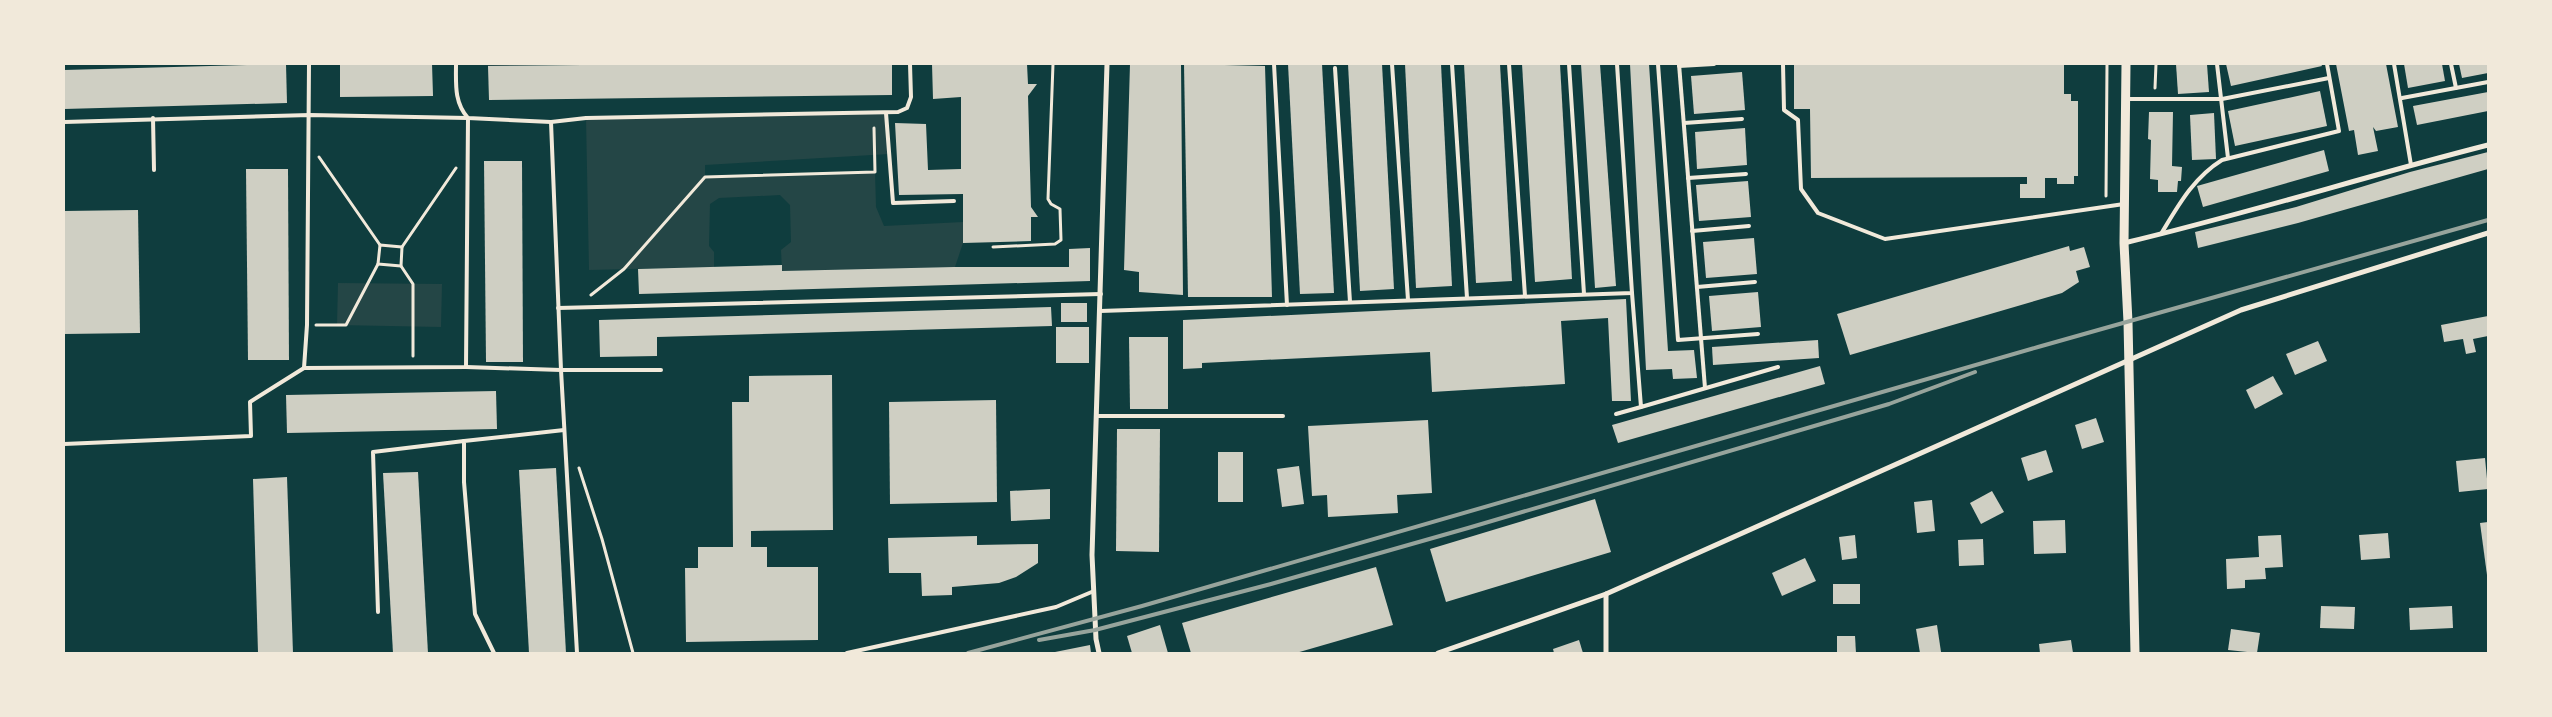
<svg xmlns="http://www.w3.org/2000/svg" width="2552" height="717" viewBox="0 0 2552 717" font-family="Commissioner,sans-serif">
<rect width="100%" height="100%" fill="#0f3d3e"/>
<!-- green -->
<g fill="#244646">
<polygon points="488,64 628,64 488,66"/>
<polygon points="886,113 889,154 705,165 705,177 875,172 876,207 884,226 963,222 963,243 955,267 782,271 781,250 791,242 790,205 780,195 719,198 710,204 709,246 714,252 714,267 589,270 586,118"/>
<polygon points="338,283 442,284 441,327 337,325"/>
</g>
<!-- building -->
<g fill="#cfcfc3">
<polygon points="286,64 287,103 64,109 64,70"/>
<polygon points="340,64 432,64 433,96 340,97"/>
<polygon points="681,64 892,64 892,95 489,100 488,66"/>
<polygon points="932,64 1027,64 1028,84 1037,84 1028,96 1031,207 1038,217 1031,217 1031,241 963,243 963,194 899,195 895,123 926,124 928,170 961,169 961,97 933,99"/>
<polygon points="1130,64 1181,64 1183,295 1139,292 1139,272 1124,270"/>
<polygon points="1184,64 1265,66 1272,297 1188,297"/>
<polygon points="1288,64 1322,64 1334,293 1300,294"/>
<polygon points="1348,64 1382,64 1394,289 1360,291"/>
<polygon points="1405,64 1441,64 1452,286 1416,288"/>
<polygon points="1464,64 1500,64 1512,281 1476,283"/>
<polygon points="1522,64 1560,64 1572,279 1535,282"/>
<polygon points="1581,64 1600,64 1616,286 1595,288"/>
<polygon points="1630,64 1649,64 1668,351 1694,350 1697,378 1673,379 1672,369 1646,370"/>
<polygon points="1794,64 2064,64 2064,94 2071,94 2071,101 2078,101 2078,176 2074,176 2074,184 2057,184 2057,178 2045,178 2045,198 2020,198 2020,184 2027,184 2027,177 1811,178 1810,109 1794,109"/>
<polygon points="2176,64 2207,64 2209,92 2178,94"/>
<polygon points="2226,64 2321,64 2322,66 2231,86"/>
<polygon points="2336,64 2386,64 2398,127 2376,131 2373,127 2378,151 2358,155 2354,130 2349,131"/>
<polygon points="2404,64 2442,64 2445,81 2408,88"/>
<polygon points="2459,64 2488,64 2488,73 2462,78"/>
<polygon points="1742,72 1745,110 1694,114 1691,76"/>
<polygon points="2320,91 2327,126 2235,146 2228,111"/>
<polygon points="2488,92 2488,111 2417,125 2413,106"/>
<polygon points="2149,112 2173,112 2172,166 2182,167 2181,181 2178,181 2177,192 2158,192 2158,180 2150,179 2151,140 2148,139"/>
<polygon points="2214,113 2216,159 2192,160 2190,115"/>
<polygon points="1745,128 1747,165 1697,169 1695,132"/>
<polygon points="2324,150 2329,171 2203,207 2197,186"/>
<polygon points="2488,152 2488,169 2298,223 2198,248 2195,232 2296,207 2410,172"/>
<polygon points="484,161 522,161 523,362 486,362"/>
<polygon points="246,169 288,169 289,360 248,360"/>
<polygon points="1748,181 1751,217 1699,221 1696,185"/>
<polygon points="138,210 140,333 64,334 64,211"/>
<polygon points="1754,238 1757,274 1706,278 1703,242"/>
<polygon points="2069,246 2070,251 2084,247 2090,267 2076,271 2079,282 2062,293 1850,355 1837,314"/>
<polygon points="1090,248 1090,281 639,294 638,269 782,265 782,271 954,267 1069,267 1069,249"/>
<polygon points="1758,292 1761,327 1712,331 1709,296"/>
<polygon points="1626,299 1631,401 1612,401 1608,318 1561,321 1565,384 1432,392 1430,352 1202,363 1202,368 1183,369 1183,320"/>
<rect x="1061" y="303" width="26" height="19"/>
<polygon points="1051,307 1052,326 657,337 657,356 600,357 599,320"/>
<polygon points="2488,316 2488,336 2473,339 2476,352 2466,354 2463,339 2444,342 2441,325"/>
<rect x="1056" y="327" width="33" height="36"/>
<polygon points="1129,337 1168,337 1168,409 1130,409"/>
<polygon points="1818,340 1819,358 1713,365 1712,347"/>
<polygon points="2318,341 2327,361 2295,375 2286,354"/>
<polygon points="1820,366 1825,384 1618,443 1612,425"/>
<polygon points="832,375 833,530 751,531 751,547 767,547 767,567 818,567 818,640 686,642 685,568 698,568 698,547 733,547 732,402 749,402 749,376"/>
<polygon points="2273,376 2283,394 2255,409 2246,390"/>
<polygon points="496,391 497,429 287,433 286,395"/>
<polygon points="996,400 997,502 890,504 889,402"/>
<polygon points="2096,418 2104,442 2082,449 2075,425"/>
<polygon points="1428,420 1432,493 1397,495 1398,513 1328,517 1327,495 1312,496 1308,426"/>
<polygon points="1117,429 1160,429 1159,552 1116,551"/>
<polygon points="2046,450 2053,472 2028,481 2021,458"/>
<rect x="1218" y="452" width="25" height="50"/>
<polygon points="2485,458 2488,489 2459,492 2456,461"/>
<polygon points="1299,466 1304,504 1282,507 1277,469"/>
<polygon points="556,468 566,653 529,653 519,470"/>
<polygon points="418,472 428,653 393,653 383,473"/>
<polygon points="287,477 293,653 258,653 253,479"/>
<polygon points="1050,489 1050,519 1011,521 1010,491"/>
<polygon points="1992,491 2004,512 1981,524 1970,503"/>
<polygon points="1595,499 1611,552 1446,602 1430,549"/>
<polygon points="1932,500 1935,531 1917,533 1914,502"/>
<polygon points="2065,520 2066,553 2034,554 2033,521"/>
<polygon points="2488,522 2488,575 2487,575 2480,523"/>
<polygon points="2388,533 2390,558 2361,560 2359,535"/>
<polygon points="1855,535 1857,558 1842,560 1839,537"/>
<polygon points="2281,535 2283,567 2265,568 2266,579 2245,580 2245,588 2227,589 2226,559 2259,557 2258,536"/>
<polygon points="977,536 977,545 1038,544 1038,563 1016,577 999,583 952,587 952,595 922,596 921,573 889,573 888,538"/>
<polygon points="1983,539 1984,565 1959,566 1958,540"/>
<polygon points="1805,558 1816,581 1782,596 1772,573"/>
<polygon points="1376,567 1393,625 1296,653 1191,653 1182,623"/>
<rect x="1833" y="584" width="27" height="20"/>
<polygon points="2321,606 2355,607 2354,629 2320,628"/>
<polygon points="2452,606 2453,628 2410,630 2409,608"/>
<polygon points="1160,625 1168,653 1132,653 1127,636"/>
<polygon points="1937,625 1941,652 1920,653 1916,629"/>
<polygon points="2231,629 2260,633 2257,653 2228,650"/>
<polygon points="1837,636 1855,636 1856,653 1837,653"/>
<polygon points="1579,640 1583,653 1554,653 1553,649"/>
<polygon points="2071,640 2073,653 2040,653 2039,644"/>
<polygon points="1090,645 1091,653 1055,653 1055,652"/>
</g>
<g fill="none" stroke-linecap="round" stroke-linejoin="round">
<!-- path -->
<g stroke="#f1e9da" stroke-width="3">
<polyline points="2155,88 2156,64"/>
<polyline points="319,157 380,245"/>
<polyline points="2106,196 2107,64"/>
<polyline points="993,247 1055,244 1061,240 1060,209 1051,204 1048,199 1053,64"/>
<polyline points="401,266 378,264 380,245 402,247"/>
<polyline points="591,295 624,269 705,177 875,172 874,128"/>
<polyline points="316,325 346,325 378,264"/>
<polyline points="413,356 413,284 401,266 402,247 456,168"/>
<polyline points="579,468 602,539 633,653"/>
</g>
<!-- service -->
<g stroke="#f1e9da" stroke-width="4">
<path d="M456,64C456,84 454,102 468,118L551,122L586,118L898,112L907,108L911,97L910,64"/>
<polyline points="1274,64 1287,305"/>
<polyline points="1392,64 1408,300"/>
<polyline points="1452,64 1467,298"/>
<polyline points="1509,64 1525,296"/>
<polyline points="1569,64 1584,294"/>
<polyline points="1658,64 1678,340 1758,334"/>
<polyline points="1679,64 1705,388"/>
<polyline points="1783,64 1784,110 1798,120 1801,189 1818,213 1885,239 2124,204"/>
<polyline points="2217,64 2228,158"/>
<polyline points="2394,64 2411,165"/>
<polyline points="2451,64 2456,88"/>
<polyline points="1679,66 1714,64"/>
<polyline points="1335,68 1350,302"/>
<polyline points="2402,98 2488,82"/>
<polyline points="2126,99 2222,99 2329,78"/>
<polyline points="886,113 893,203 954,201"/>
<polyline points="153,118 154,170"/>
<polyline points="64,122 310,115 468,118 466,367 304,368 250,402 251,436 64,444"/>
<polyline points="551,122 561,370 661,370"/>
<polyline points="1684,123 1742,119"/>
<polyline points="1688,178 1746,174"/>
<polyline points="1692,231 1749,226"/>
<path d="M2161,234C2178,206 2193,178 2222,160L2339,131L2327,64"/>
<polyline points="1697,287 1755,282"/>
<polyline points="1632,293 1641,407 1778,367"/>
<polyline points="558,308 1101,294"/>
<polyline points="1100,311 1632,293 1617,64"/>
<polyline points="466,367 561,370 577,653"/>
<polyline points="304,368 307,325 309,64"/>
<polyline points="1616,414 1641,407"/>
<polyline points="1097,416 1283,416"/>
<polyline points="378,612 373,452 464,441"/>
<polyline points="494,653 475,614 464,482 464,441 564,430"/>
<polyline points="847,653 1056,607 1094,591"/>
</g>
<!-- minor -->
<g stroke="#f1e9da" stroke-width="5">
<path d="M2124,243C2246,214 2366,176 2488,145"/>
<polyline points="1606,594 1606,653"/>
<polyline points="1099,653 1096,639 1092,555 1107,64"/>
<polyline points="1438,653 1606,594 2241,310 2488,233"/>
</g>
<!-- tertiary -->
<polyline stroke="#f1e9da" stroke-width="9" points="2126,64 2124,243 2128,322 2135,653"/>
<!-- rail -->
<g stroke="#97a49c" stroke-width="4">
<polyline points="1039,640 1095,630 1271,584 1468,528 1889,404 1975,372"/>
<polyline points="968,653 1142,606 2038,347 2488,220"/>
</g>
</g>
<!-- border -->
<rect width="2552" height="717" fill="none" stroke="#f1e9da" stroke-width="130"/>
</svg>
